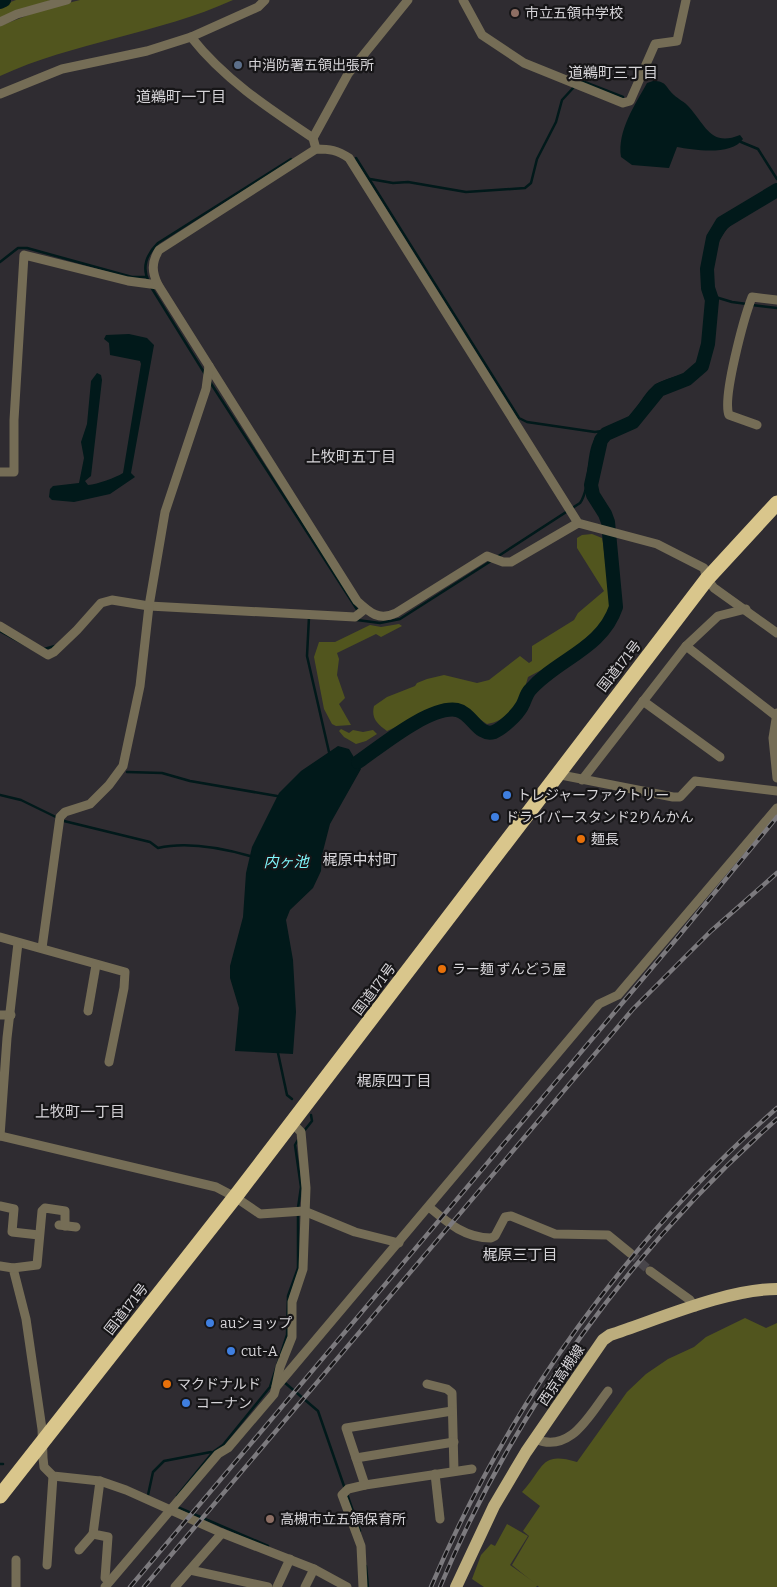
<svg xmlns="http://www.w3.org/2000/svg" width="777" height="1587" viewBox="0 0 777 1587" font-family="Bitter,'Noto Sans JP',serif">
<rect width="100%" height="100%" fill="#2f2c31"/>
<!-- green -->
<g fill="#51551e">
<polygon points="16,0 51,0 0,18 0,6"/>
<path d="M80,0H233C158,34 74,42 0,76V26L44,9Z"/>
<path d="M592,534L602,538L603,543L611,609L600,625L564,658L528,677C523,697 510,721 487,724C480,720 475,714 468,710C439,696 413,720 387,731C377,724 371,718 374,706L387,697L415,686L417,683L427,679L444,675L477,683L489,680L520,656L529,663L532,661V646L574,620L578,613L604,591L577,548V538L582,535Z"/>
<polygon points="399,624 402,626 381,637 376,634 337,653 339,659 337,675 345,698 339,704 351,725 336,726 332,724 324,709 314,657 319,642 335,642 370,625 381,627"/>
<polygon points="341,729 349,733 353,730 363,732 373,730 377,734 366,741 356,744 344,737 339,731"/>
<path d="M745,1318L766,1328L777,1323V1587H539L512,1565L529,1536L523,1531L540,1506L522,1492C545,1467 540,1451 577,1462L627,1392L646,1374L668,1359L694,1347L706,1337Z"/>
<polygon points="507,1524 528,1536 510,1565 538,1585 536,1587 484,1587 472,1579 481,1555 491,1544 495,1546"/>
</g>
<!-- water -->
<g fill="#01191a">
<path d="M653,81C667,81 665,87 674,95C678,99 685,102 689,107C706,126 711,147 740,135L743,139C732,156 694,150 677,147L669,168L632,165L621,157C617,131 635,105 647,83Z"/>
<path d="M129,334L147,338L154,345L131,473L135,477L110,494L74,502L52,500L49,497L50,489L53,486L79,483L84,458L81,442L87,424L91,381L97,373L101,375L102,380L91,476L85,481L88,485C98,484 115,478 123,473L141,364L140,361L110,355L109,343L104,339L106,335Z"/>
<polygon points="338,746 349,749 361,769 330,824 322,855 321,871 313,888 290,910 286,920 293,960 296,1012 293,1054 235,1051 239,1008 230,978 230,966 243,917 246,873 252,847 279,793 301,771"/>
</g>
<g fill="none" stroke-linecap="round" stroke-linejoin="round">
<!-- stream -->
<g stroke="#01191a" stroke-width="2.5">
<polyline points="579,83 582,81 623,97"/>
<polyline points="741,142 758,149 777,179"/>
<polyline points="356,158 519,418 527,422 595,432 602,431"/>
<polyline points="370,179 393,183 408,182 466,192 525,188 531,183 537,159 556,122 562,100 574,87"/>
<polyline points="0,262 18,248 27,248 132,277 147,277"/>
<path d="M149,282C141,267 147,254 158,243L291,159"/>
<polyline points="151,287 205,374"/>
<path d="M713,287C708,228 731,221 777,195"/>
<polyline points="712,296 732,302 747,304"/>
<polyline points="752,305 777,308"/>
<polyline points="210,382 358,611"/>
<path d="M497,557L580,503C592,486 585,450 599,434C608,425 620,425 629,418C639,410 643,396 653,388C663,379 677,379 688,373C709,360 705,326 707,305"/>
<polyline points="309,617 307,656 329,752"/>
<polyline points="357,620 380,623 400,619 491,561"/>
<polyline points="0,631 29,647"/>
<polyline points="44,649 55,646"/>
<polyline points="127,772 162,773 190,781 277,796"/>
<path d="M0,795L21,800L64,821L150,842L158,848C188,841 222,848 250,856"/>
<polyline points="278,1053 287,1095 292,1099"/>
<polyline points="304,1131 312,1121 311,1115"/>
<polyline points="298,1208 301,1187 295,1145 299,1138"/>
<polyline points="284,1382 318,1411 345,1489"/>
<polyline points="0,1464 3,1464"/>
<polyline points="347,1494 360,1531"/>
<polyline points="148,1495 153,1472 164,1461 211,1452"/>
<polyline points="177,1496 213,1452 223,1445 270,1387 287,1335 288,1296 298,1268 298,1214"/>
<polyline points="175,1506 268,1546"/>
<polyline points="366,1566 368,1587"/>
</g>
<!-- river -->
<g stroke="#01191a" stroke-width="14">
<polyline points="0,2 4,0"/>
<path d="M358,762C380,747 430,705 457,710C472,713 478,737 494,732C503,728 517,715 522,706C525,701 526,694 530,690C557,659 602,649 616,607L608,522L605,514L593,495L591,485L601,440L606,434L633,422L659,390L687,379L702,366L708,344L712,300L708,288L707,269L713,238L722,223L777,190"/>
</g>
<!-- street-tunnel -->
<polyline stroke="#48454a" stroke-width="9" stroke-dasharray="9 4.5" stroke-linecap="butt" points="630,1253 650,1271"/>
<!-- street -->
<g stroke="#756d56" stroke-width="9">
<polyline points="463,0 482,35 524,63 623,103 630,101 655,44 677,41 686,0"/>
<polyline points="0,22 17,14 67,0"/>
<path d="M191,37C224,79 268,108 313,138L316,149"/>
<polyline points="0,94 62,69 147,51 191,37 258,7 265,0"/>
<polyline points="313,138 348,74 408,0"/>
<path d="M757,425L729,415C722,398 744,318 752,297L777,300"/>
<polyline points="0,472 14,472 14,420 24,255 128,281 158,285"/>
<path d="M578,523L349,158C337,150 330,149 316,149L159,250C151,263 152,272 158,285L357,601C370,613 379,621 396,613L487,556L503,562H511L578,523L657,544L704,568L707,579L714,588L777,633"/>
<polyline points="0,626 48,655 54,652 77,630 101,603 112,600 149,606 355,617 365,609"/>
<polyline points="686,646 718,616 746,609"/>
<polyline points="643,701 720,757"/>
<polyline points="777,713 773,738 777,778"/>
<polyline points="556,774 673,797 680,797 695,781 777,791"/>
<polyline points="582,780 686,646 776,716"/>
<polyline points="0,937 125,972 124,988 109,1062"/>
<polyline points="42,948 60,817 65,812 90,804 109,785 123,766 140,686 149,606 165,512 206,389 209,366"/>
<polyline points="88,1011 96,965"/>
<polyline points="0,1015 11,1015"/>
<polyline points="0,1136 216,1187 235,1197 260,1214 304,1211 355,1232 399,1243"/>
<polyline points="0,1136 7,1038 18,943"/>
<polyline points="0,1206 14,1209 12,1232 39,1235"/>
<path d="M429,1207C448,1223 465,1238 491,1238L495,1236L505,1217L511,1216L555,1234L608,1235L630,1253"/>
<polyline points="59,1225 76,1227"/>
<polyline points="0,1266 13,1268 26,1319 42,1429 43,1458 44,1467 53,1476 100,1481 126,1490 222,1533 314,1569 347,1587"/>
<polyline points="13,1268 37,1265 42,1211 45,1208 65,1211 65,1226"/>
<polyline points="650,1271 690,1300 695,1307"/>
<polyline points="427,1384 447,1389 452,1393 454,1471"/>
<polyline points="276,1386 280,1367 292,1337 292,1302 303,1269 306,1188 301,1132 292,1123"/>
<polyline points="452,1411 346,1428 365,1485 472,1469"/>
<path d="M535,1439C571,1454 589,1415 608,1391"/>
<polyline points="356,1458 454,1442"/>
<polyline points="435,1474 440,1519"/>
<polyline points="100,1481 93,1534 108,1537 105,1578 109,1581"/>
<polyline points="79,1550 93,1534"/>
<polyline points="47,1565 53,1476"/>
<polyline points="190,1570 268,1587"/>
<polyline points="16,1587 16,1560"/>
<polyline points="105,1587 218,1454 228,1448 274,1394 276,1387 599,1004 618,995 777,808"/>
<polyline points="175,1587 222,1533"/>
<polyline points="277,1587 290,1559"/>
<polyline points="305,1587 314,1569"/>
<polyline points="363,1587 361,1546 342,1495 348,1489 365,1485"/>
</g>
<!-- primary -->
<path stroke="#bcad7d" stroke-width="12" d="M456,1587L494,1506L526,1452L603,1340L610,1335C659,1319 727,1289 777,1289"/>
<!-- highway -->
<polyline stroke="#d9c68c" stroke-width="15" points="0,1496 235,1197 707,579 777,503"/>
<defs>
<g id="rail">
<polyline points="130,1587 678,937 777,817"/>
<polyline points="144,1587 633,1009 711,931 777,873"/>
<path d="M431,1587C508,1405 628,1239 777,1108"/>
<path d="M440,1587C514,1410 633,1247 777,1119"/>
</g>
</defs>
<!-- rail casing -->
<use href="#rail" stroke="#7c7a7e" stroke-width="4.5"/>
<!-- rail -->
<use href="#rail" stroke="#161517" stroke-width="2.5" stroke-dasharray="8" stroke-linecap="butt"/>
</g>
<!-- markers -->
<g fill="#8d6e63" stroke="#161517" stroke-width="2">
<circle cx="515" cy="13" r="5"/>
<circle cx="270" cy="1519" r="5"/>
</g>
<circle fill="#5c6f8a" stroke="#161517" stroke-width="2" cx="238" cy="65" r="5"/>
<g fill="#3f7fe0" stroke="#161517" stroke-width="2">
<circle cx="507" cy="795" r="5"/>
<circle cx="495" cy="817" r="5"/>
<circle cx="210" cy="1323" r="5"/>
<circle cx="231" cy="1351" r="5"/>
<circle cx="186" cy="1403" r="5"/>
</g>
<g fill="#e8710a" stroke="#161517" stroke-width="2">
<circle cx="581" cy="839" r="5"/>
<circle cx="442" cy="969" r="5"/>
<circle cx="167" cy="1384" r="5"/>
</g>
<g text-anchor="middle" stroke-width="4.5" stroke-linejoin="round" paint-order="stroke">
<!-- poi labels -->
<g font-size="14" fill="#d6d4d8" stroke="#161517" text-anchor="start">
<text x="525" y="18">市立五領中学校</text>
<text x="248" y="70">中消防署五領出張所</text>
<text x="517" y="800">トレジャーファクトリー</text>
<text x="505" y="822">ドライバースタンド2りんかん</text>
<text x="591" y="844">麺長</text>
<text x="452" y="974">ラー麺 ずんどう屋</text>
<text x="220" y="1328">auショップ</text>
<text x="241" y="1356">cut-A</text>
<text x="177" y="1389">マクドナルド</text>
<text x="196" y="1408">コーナン</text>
<text x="280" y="1524">高槻市立五領保育所</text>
</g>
<!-- street labels -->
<g font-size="14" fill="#d6d4d8" stroke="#161517">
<text transform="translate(619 666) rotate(-52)" y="5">国道171号</text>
<text transform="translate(374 989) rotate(-53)" y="5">国道171号</text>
<text transform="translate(126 1309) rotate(-52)" y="5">国道171号</text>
<text transform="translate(561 1375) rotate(-56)" y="5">西京高槻線</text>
</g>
<!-- neighbourhood labels -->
<g font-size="15" fill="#d6d4d8" stroke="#161517">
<text x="613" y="78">道鵜町三丁目</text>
<text x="181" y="102">道鵜町一丁目</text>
<text x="351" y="462">上牧町五丁目</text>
<text x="360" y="865">梶原中村町</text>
<text x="394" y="1086">梶原四丁目</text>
<text x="80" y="1117">上牧町一丁目</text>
<text x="520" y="1260">梶原三丁目</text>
</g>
<!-- water labels -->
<g font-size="15" font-style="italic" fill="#80f8fd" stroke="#161517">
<text x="286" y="867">内ヶ池</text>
</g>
</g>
</svg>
